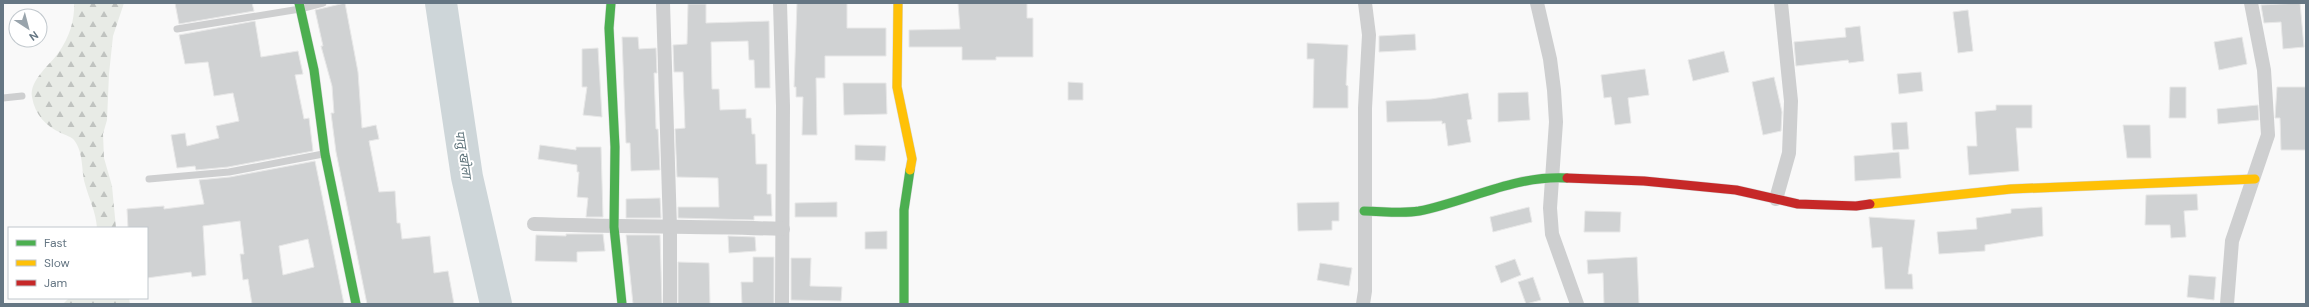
<svg xmlns="http://www.w3.org/2000/svg" width="2309" height="307" viewBox="0 0 2309 307" font-family="'DM Sans','Noto Sans Devanagari',sans-serif">
<defs>
<pattern id="forest-firs" width="22" height="20" patternUnits="userSpaceOnUse"><rect width="22" height="20" fill="#e8ebe6"/><path d="M5 1l3.5 6h-7zM16 11l3.5 6h-7z" fill="#c0c3c0"/></pattern>
</defs>
<rect width="100%" height="100%" fill="#f9f9f9"/>
<!-- forest -->
<g fill="url(#forest-firs)">
<path d="M74,3H124L113,36L109,74L107,120L103,134L104,158L112,186L116,228H97C96,212 89,199 85,184C81,170 84,153 74,140C72,137 65,135 61,133C46,126 35,115 32,97C29,80 51,64 59,52C69,38 75,20 74,3Z"/>
<polygon points="69,298 129,298 130,304 63,304"/>
</g>
<g fill="none" stroke-linecap="round" stroke-linejoin="round">
<!-- river -->
<polyline stroke="#ced6d9" stroke-width="32" points="441,3 467,177 496,304"/>
</g>
<!-- building -->
<g fill="#d0d2d3" stroke="#e8e8e8" fill-rule="evenodd">
<polygon points="175,3 252,3 254,11 179,24"/>
<polygon points="345,3 358,72 362,128 376,125 379,139 369,141 379,192 395,191 397,223 400,223 402,239 430,236 434,273 448,271 454,304 367,304 336,152 331,113 334,113 332,86 321,46 323,46 315,10"/>
<polygon points="797,3 847,3 847,28 886,28 886,56 825,56 825,78 816,78 817,135 802,135 803,97 796,97 796,87 794,87"/>
<polygon points="958,3 1027,3 1027,18 1033,18 1033,57 996,57 996,60 962,60 962,47 909,47 909,30 960,29"/>
<polygon points="2300,3 2304,47 2283,49 2281,22 2264,23 2261,5"/>
<polygon points="688,4 706,4 706,23 769,21 770,88 755,88 754,60 749,60 748,41 711,42 712,89 719,89 720,110 746,109 746,118 751,118 752,134 755,134 756,164 767,164 767,194 771,194 772,216 754,216 754,220 678,218 678,207 719,207 718,178 677,177 675,129 685,128 683,72 674,72 673,45 687,44"/>
<polygon points="1968,10 1973,51 1958,53 1953,12"/>
<polygon points="255,21 261,57 298,51 303,74 295,75 304,119 309,118 313,151 228,167 196,170 195,166 177,168 171,135 185,133 187,146 219,138 216,126 239,121 233,93 214,96 208,62 185,64 179,35"/>
<polygon points="1860,26 1864,61 1849,63 1848,60 1796,66 1794,42 1846,37 1845,28"/>
<polygon points="1415,34 1416,50 1379,52 1379,36"/>
<polygon points="622,37 638,37 639,49 656,48 657,73 654,73 656,129 658,129 660,170 631,171 630,143 626,143"/>
<polygon points="2242,37 2247,64 2219,70 2214,42"/>
<polygon points="1307,43 1348,45 1346,85 1348,86 1348,108 1313,108 1314,59 1307,59"/>
<polygon points="598,48 602,117 583,115 587,87 582,87 582,49"/>
<polygon points="1724,51 1729,72 1693,81 1688,60"/>
<polygon points="1645,69 1649,95 1628,98 1631,123 1615,125 1611,97 1604,98 1601,75"/>
<polygon points="1921,72 1923,91 1899,94 1897,74"/>
<polygon points="1774,77 1782,112 1781,131 1763,135 1752,82"/>
<polygon points="1068,82 1083,83 1083,100 1068,100"/>
<polygon points="843,83 886,83 887,114 844,115"/>
<polygon points="2170,87 2186,87 2186,118 2169,118"/>
<polygon points="2277,87 2306,87 2306,150 2281,150 2280,118 2275,118"/>
<polygon points="1528,92 1530,120 1498,122 1498,93"/>
<polygon points="1468,93 1472,119 1467,120 1471,142 1448,146 1445,123 1442,124 1442,121 1387,122 1386,101 1431,99"/>
<polygon points="1996,105 2032,105 2032,128 2016,128 2019,171 1969,175 1967,146 1977,146 1975,112 1996,110"/>
<polygon points="2258,105 2259,120 2218,124 2217,109"/>
<polygon points="1907,122 1909,149 1893,150 1891,123"/>
<polygon points="2123,125 2150,125 2151,158 2127,158"/>
<polygon points="540,145 576,150 576,147 601,147 603,217 586,217 588,198 577,197 579,172 577,172 577,165 538,159"/>
<polygon points="855,145 886,146 885,161 855,160"/>
<polygon points="1899,152 1901,178 1855,181 1854,156"/>
<path d="M315,161L344,304H252L248,279L243,280L240,254H244L240,221L203,226L206,275L192,277L191,272L147,278V228H128L127,209L164,206V209L204,204L199,180L230,177ZM308,239L314,267L283,275L279,246Z"/>
<polygon points="2197,194 2198,210 2184,211 2186,237 2171,238 2170,225 2145,225 2146,195"/>
<polygon points="660,198 661,218 626,218 626,199"/>
<polygon points="837,202 837,217 795,217 795,203"/>
<polygon points="1339,202 1339,221 1332,221 1332,230 1298,231 1297,203"/>
<polygon points="1529,207 1532,222 1493,232 1490,217"/>
<polygon points="2042,207 2043,236 1985,245 1985,251 1939,254 1937,232 1977,229 1976,218 2011,213 2011,209"/>
<polygon points="1585,211 1621,212 1620,232 1584,232"/>
<polygon points="1869,217 1915,220 1908,274 1912,274 1913,289 1885,289 1882,247 1872,248"/>
<polygon points="887,231 887,249 865,249 865,232"/>
<polygon points="566,234 603,234 605,251 577,252 577,262 535,261 536,235 566,236"/>
<polygon points="626,235 660,235 662,304 633,304"/>
<polygon points="728,236 755,237 756,251 729,253"/>
<polygon points="753,257 774,257 774,304 742,304 741,282 753,282"/>
<polygon points="1637,257 1639,304 1604,304 1603,273 1588,274 1587,260"/>
<polygon points="791,258 811,258 810,286 842,287 841,301 791,300"/>
<polygon points="1515,259 1521,275 1501,283 1495,266"/>
<polygon points="678,262 709,263 710,304 678,304"/>
<polygon points="1320,263 1352,268 1349,286 1317,280"/>
<polygon points="2189,275 2216,277 2214,300 2187,297"/>
<polygon points="1533,277 1541,300 1526,304 1518,282"/>
</g>
<g fill="none" stroke-linecap="round" stroke-linejoin="round">
<defs>
<g id="fast">
<polyline points="299,3 314,70 325,154 356,304"/>
<polyline points="611,3 609,28 615,147 614,227 622,304"/>
<path d="M1364,211C1381,211 1402,214 1419,211C1469,201 1514,175 1567,178"/>
<polyline points="904,304 904,210 910,170"/>
</g>
<g id="slow">
<polyline points="898,3 897,87 912,159 910,170"/>
<polyline points="1870,204 2011,189 2255,179"/>
</g>
<polyline id="jam" points="1567,178 1644,181 1736,190 1798,204 1856,206 1870,204"/>
</defs>
<!-- fast casing -->
<use href="#fast" stroke="#d5d6d7" stroke-width="10"/>
<!-- slow casing -->
<use href="#slow" stroke="#d5d6d7" stroke-width="10"/>
<!-- jam casing -->
<use href="#jam" stroke="#d5d6d7" stroke-width="10"/>
<!-- lane -->
<g stroke="#cecfd0" stroke-width="7">
<polyline points="177,29 300,9 323,3"/>
<polyline points="3,98 22,96"/>
<polyline points="149,179 229,172 323,154"/>
</g>
<!-- street -->
<g stroke="#cecfd0" stroke-width="14">
<polyline points="663,3 670,228 670,304"/>
<polyline points="780,3 783,106 782,304"/>
<polyline points="1537,3 1550,59 1554,90 1556,122 1550,208 1552,234 1577,304"/>
<polyline points="1776,199 1789,153 1791,101 1781,3"/>
<path d="M534,224C617,227 700,226 783,229"/>
<polyline points="1363,304 1365,291 1365,108 1369,35 1365,3"/>
<polyline points="2227,304 2232,241 2268,135 2264,70 2251,3"/>
</g>
<!-- fast -->
<use href="#fast" stroke="#4caf50" stroke-width="9"/>
<!-- slow -->
<use href="#slow" stroke="#ffc107" stroke-width="9"/>
<!-- jam -->
<use href="#jam" stroke="#c62828" stroke-width="9"/>
</g>
<g text-anchor="middle" stroke-width="4" stroke-linejoin="round" paint-order="stroke">
<!-- water labels -->
<g font-size="13" font-style="italic" fill="#60757c" stroke="#fff">
<text transform="translate(464 154) rotate(81)" y="5">पातु खोला</text>
</g>
</g>
<!-- border -->
<rect width="2309" height="307" fill="none" stroke="#657683" stroke-width="8"/>
<!-- legend -->
<rect x="8" y="227" width="140" height="72" fill="#ffffff" stroke="#c1c8cd"/>
<rect x="16" y="240" width="20" height="6" fill="#4caf50" stroke="#c1c8cd"/>
<text x="44" y="247" font-size="12" fill="#657683">Fast</text>
<rect x="16" y="260" width="20" height="6" fill="#ffc107" stroke="#c1c8cd"/>
<text x="44" y="267" font-size="12" fill="#657683">Slow</text>
<rect x="16" y="280" width="20" height="6" fill="#c62828" stroke="#c1c8cd"/>
<text x="44" y="287" font-size="12" fill="#657683">Jam</text>
<!-- north arrow -->
<g transform="translate(28 28) rotate(144)"><circle r="19" fill="#ffffff" stroke="#c1c8cd"/>
<path d="M0-3L7 15L0 10L-7 15Z" fill="#99a4ac"/>
<text y="-6" font-size="11" font-weight="bold" text-anchor="middle" fill="#657683">N</text>
</g>
</svg>
